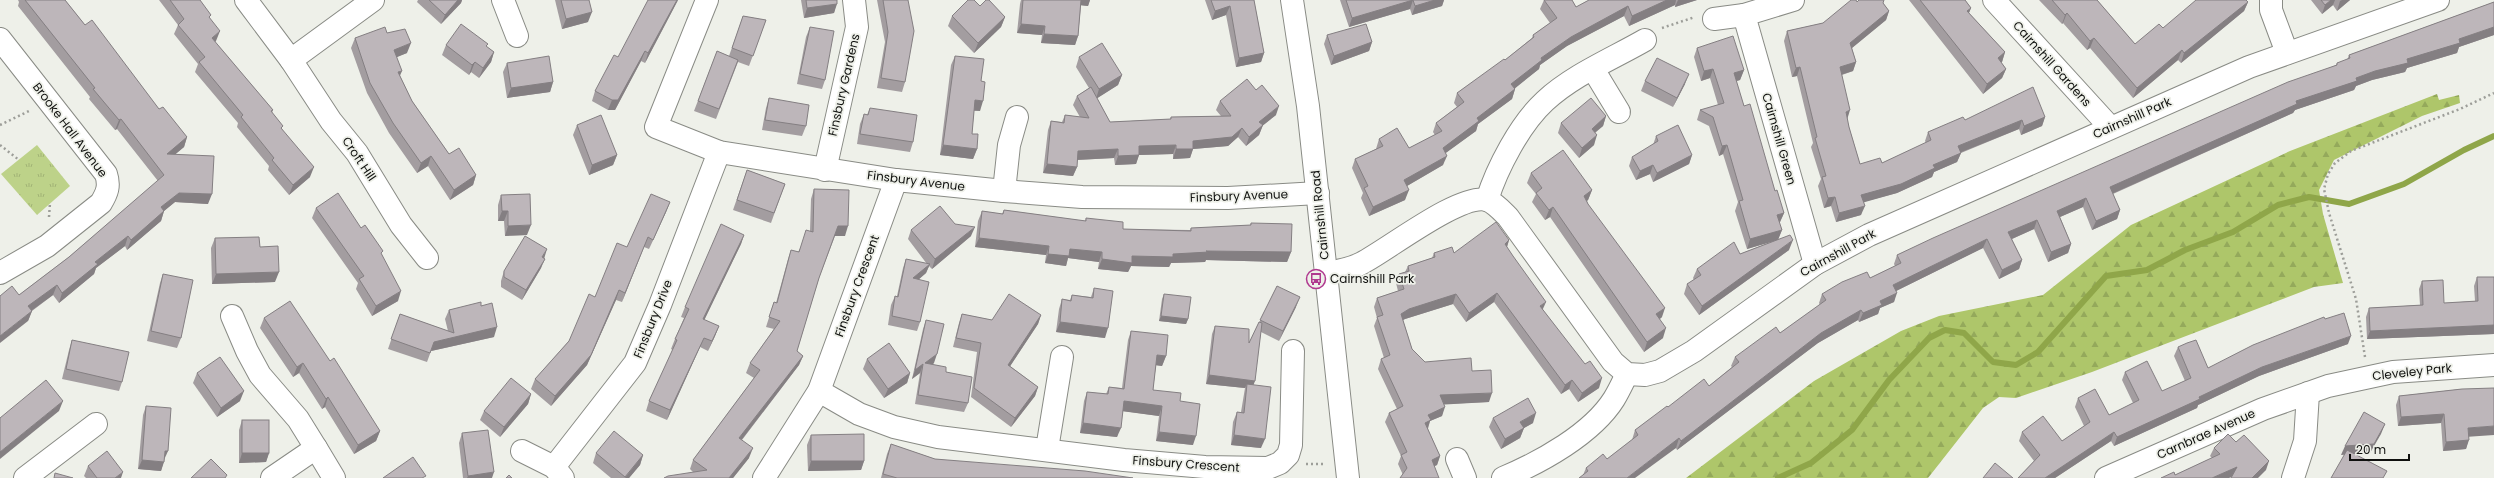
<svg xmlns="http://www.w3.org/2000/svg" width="2494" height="478" viewBox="0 0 2494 478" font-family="Poppins,sans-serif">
<defs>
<pattern id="grass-tufts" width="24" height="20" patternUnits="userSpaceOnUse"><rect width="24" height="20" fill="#bdd289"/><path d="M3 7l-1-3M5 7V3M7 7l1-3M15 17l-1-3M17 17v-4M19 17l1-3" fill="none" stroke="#a1b375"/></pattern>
<pattern id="forest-firs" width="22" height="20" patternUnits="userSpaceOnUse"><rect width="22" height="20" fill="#aec66a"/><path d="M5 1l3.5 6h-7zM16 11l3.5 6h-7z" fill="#94a95b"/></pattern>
</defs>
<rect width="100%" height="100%" fill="#eef0e9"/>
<!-- grass -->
<polygon fill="url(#grass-tufts)" points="37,145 70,186 37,215 1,174"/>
<!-- forest -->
<polygon fill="url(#forest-firs)" points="2437,94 2439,100 2459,95 2460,103 2422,116 2334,160 2319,190 2323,214 2343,283 2314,287 2092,372 2016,398 1999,397 1983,408 1928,478 1686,478 1814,381 1901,331 1939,316 2043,295 2131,225 2290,151"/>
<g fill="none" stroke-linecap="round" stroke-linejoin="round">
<!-- stream -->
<polyline stroke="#8fa649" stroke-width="6" points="1778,478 1811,463 1852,430 1889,380 1929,338 1945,330 1964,333 1993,362 2016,365 2038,352 2106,276 2147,270 2185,250 2233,232 2278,205 2309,197 2349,204 2404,184 2464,150 2494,136"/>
<defs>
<g id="street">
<polyline points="246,0 291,60 373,0"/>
<polyline points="503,0 517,36"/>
<polyline points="707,0 656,127 719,152 896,180 1004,191 1082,197 1228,198 1318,193"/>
<polyline points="1793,0 1744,15 1815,264"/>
<polyline points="1994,0 2110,127"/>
<polyline points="2271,0 2271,10 2287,53"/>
<polyline points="1714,19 1744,15"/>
<path d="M0,39L106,174C110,186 107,193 101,203L47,246L0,273"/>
<polyline points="291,60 331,121 357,153 401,225 427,258"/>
<polyline points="1593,69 1619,112"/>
<polyline points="825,170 857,27 854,0"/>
<polyline points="1004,191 1009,145 1017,117"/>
<path d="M1487,200C1497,168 1520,124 1545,101C1573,75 1612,59 1645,40"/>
<path d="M1326,273C1338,271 1351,269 1362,263C1389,249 1460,193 1487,200C1495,203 1502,211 1508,217L1613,362L1627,374L1645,375L1660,371L1694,351L1815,264L1869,235L2249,67L2438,0"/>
<polyline points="232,316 247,351 260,375 298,419 316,448 272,478"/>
<polyline points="819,391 859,414 894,427 938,437 1124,460 1205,467 1268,468 1280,463 1288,455 1291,445 1293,351"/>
<polyline points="316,448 334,478"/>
<polyline points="1047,449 1062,357"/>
<polyline points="522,451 554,467 563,478"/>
<polyline points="1457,459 1465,478"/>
<polyline points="554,467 635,363 660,305 719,152"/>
<polyline points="25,478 96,424"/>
<polyline points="764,478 819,391 896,180"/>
<path d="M1503,478C1541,462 1592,434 1614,399C1619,391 1623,382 1627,374"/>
<polyline points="2106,478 2263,409 2328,386 2393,372 2494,365"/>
<polyline points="2293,478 2305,441 2308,393"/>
</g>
<polyline id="secondary" points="1292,0 1308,106 1348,478"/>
</defs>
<!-- street casing -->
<use href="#street" stroke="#898b85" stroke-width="24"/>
<!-- secondary casing -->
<use href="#secondary" stroke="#898b85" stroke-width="24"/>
<!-- path -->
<g stroke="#9d9e99" stroke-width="2.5" stroke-dasharray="2 3" stroke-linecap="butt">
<polyline points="1662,28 1695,17"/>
<polyline points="0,125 29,111"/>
<polyline points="0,145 19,160"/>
<polyline points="49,217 50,203"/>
<polyline points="2365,357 2356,299 2329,213 2324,189 2328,174 2335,163 2351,151 2460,109 2494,93"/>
<polyline points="1306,464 1324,464"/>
</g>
<!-- street -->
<use href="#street" stroke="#fff" stroke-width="22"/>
<!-- secondary -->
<use href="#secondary" stroke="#fff" stroke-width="22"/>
</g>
<!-- wall -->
<g fill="#a39da0">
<polygon points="18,0 65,0 85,25 159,109 187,137 184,147 175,154 208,204 175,202 164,211 161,221 127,250 125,246 96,268 94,274 59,303 53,295 32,311 28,321 19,295 69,257 158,181 117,129 115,130 89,99 90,97 18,6 19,2"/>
<polygon points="159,0 200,0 210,19 216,41 215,42 273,110 272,113 282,129 310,177 289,195 268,170 269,166 237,127 238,123 195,72 198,64 174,34 178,25"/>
<polygon points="418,0 462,0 461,3 441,24 417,2"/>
<polygon points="555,0 589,0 588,22 562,29"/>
<polygon points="678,0 645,63 641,61 615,110 608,110 592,101 595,91 618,57"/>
<polygon points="801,0 837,0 834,13 804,18"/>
<polygon points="877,0 908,0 905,82 902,92 877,88 885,42"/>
<polygon points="1021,0 1090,0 1088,6 1081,5 1078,36 1075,45 1041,43 1042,35 1017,33 1020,4"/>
<polygon points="1205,0 1254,0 1264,53 1261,62 1236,67 1226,15 1212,20"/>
<polygon points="1340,0 1444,0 1442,6 1412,15 1410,9 1349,27"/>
<polygon points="1544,0 1572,0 1576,7 1589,0 1697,0 1675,7 1675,5 1629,26 1624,16 1567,46 1540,65 1539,69 1514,88 1515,89 1512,99 1478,124 1476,131 1445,153 1443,165 1407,186 1405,200 1369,216 1361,198 1363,193 1352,168 1355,159 1376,149 1379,139 1409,148 1435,135 1433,132 1436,123 1457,107 1454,103 1457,93 1505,60 1532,38 1533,35 1550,23 1540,9"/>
<polygon points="1909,0 1965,0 1971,8 1969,13 2005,52 2002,62 2001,62 2006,69 2002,78 1983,94"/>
<polygon points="2039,0 2097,0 2135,44 2163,28 2248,2 2244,11 2181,63 2178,60 2133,98 2090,48 2087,50 2063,23 2062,24"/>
<polygon points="2311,0 2350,0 2337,11 2333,5 2322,14"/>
<polygon points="1857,2 1883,3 1889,11 1886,20 1852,48 1856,62 1853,71 1842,75 1847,119 1849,127 1860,164 1882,163 1926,143 1925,141 1928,132 1965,120 2045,117 2042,126 2021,135 2019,129 1961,153 1957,162 1934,172 1932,177 1897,193 1863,202 1861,215 1836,222 1831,206 1824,208 1818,186 1821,179 1811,147 1813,143 1797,76 1792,77 1784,41 1787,31 1823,23"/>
<polygon points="2494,2 2494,35 2459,47 2457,53 2407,68 2405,72 2372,80 2356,86 2354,90 2295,110 2293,113 2113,194 2120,210 2117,219 2092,230 2083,207 2060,217 2071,244 2068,253 2048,262 2034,229 2012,239 2022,260 2019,269 1999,279 1983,248 1896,291 1894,302 1880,308 1878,314 1859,322 1858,320 1818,343 1677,450 1676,448 1583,475 1586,468 1607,459 1632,440 1635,430 1668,407 1709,386 1732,367 1731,366 1735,357 1780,333 1820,305 1819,303 1822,294 1870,278 1895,266 1894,264 1897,255 2336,65 2337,63 2347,60 2349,55"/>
<polygon points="743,16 766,20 749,66 738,62 716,119 694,111 717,51 729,56"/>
<polygon points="952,16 1005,17 1001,27 974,53 948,26"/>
<polygon points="810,27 825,80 822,89 797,84 806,37"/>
<polygon points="387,33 407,53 396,57 400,76 412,101 449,154 476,175 473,185 450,200 428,166 417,173 389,133 367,93 351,48 355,38"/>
<polygon points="1327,35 1372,42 1369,51 1331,65 1324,44"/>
<polygon points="446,45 487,47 494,52 491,62 479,78 471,72 469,75 442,55"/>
<polygon points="1697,48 1744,70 1740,80 1736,81 1744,106 1775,191 1784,213 1780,222 1779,223 1782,230 1778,239 1789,250 1699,315 1684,294 1687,284 1694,280 1693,278 1697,269 1740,254 1773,241 1747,249 1735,211 1738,202 1723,154 1719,156 1709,126 1697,120 1700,110 1718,105 1710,78 1701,81 1694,57"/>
<polygon points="955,56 981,81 980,111 974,111 972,134 977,149 973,159 940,155 951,65"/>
<polygon points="1079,57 1122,75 1118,85 1097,98 1110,122 1170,119 1171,117 1221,116 1216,110 1220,101 1276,115 1263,125 1259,135 1246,146 1238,137 1228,146 1193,149 1190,158 1173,159 1173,154 1139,155 1136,164 1115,165 1114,158 1077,160 1077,167 1073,176 1043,173 1048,130 1051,121 1062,122 1065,115 1080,117 1073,105 1077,96 1089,88 1076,67"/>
<polygon points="507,63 553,82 550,92 507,98 503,72"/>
<polygon points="1645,81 1685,84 1673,107 1641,91"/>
<polygon points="769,98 806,126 802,136 762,130 766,108"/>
<polygon points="870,108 913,142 910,152 857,144 860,124 864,114 867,115"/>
<polygon points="1606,116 1603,126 1595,133 1594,145 1579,158 1558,133 1561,123"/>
<polygon points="577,125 617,155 613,165 589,175 573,135"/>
<polygon points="1656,136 1692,155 1689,164 1653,182 1650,174 1636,180 1629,166 1632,157 1653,145"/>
<polygon points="747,170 785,184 771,223 733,210"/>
<polygon points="1531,173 1592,190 1588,200 1587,201 1588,204 1662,317 1660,319 1663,338 1644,352 1550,217 1545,220 1532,202 1536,194 1527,183"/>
<polygon points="814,189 845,236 835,236 819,278 797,351 803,356 799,365 742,440 749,458 733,478 693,472 690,469 693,460 754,378 746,373 750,363 774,329 766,327 774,302 776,303 788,259 791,250 798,252 810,231 811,199"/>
<polygon points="501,195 527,235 505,236 504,221 498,221 498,205"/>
<polygon points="670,202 666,212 649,249 644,247 622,302 616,300 587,365 551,406 531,389 535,379 569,341 595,297 627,247"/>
<polygon points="316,208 361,228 382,255 398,301 372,316 356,289 358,283 312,218"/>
<polygon points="1004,210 1085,221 1086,218 1123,229 1190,230 1191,228 1250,225 1251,223 1291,252 1287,262 1206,260 1205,262 1171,263 1169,267 1131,266 1128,272 1098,269 1099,262 1068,258 1066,266 1045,263 1046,255 975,247 978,221 982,211 1002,214"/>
<polygon points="955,224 971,236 932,269 929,266 926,273 919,279 920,322 917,331 888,325 891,305 895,296 897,296 903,268 906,259 927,264 908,239 911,230"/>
<polygon points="744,235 741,244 704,320 719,326 715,336 708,351 700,347 667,420 646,411 649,401 673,350 671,349 675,339 684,318 681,317 685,307"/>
<polygon points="215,238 260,247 275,282 212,284 211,248"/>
<polygon points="1509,240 1507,247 1543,310 1599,388 1578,402 1569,389 1561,394 1494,302 1466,322 1453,304 1405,319 1403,320 1412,349 1425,362 1472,371 1489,402 1444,404 1442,416 1430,421 1428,429 1440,456 1437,465 1403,475 1398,464 1401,456 1385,422 1389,413 1397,409 1378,369 1381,359 1384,358 1374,326 1377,318 1374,307 1377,298 1398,291 1396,283 1399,274 1405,272 1408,266 1432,258 1434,253 1454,253"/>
<polygon points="544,258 541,268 522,300 501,287 501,281 504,271"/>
<polygon points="163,274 181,338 177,348 147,341 160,283"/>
<polygon points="2477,277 2494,277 2494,334 2367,339 2366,317 2369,308 2420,305 2419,289 2422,281 2444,303 2475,301 2474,286"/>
<polygon points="1277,286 1296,307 1279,341 1261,332 1253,385 1261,448 1231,445 1233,422 1237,412 1241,412 1245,388 1206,384 1212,334 1215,326 1249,343"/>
<polygon points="1094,288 1105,338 1056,332 1059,309 1062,299 1070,300 1072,295 1091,297"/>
<polygon points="1164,294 1188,319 1186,324 1159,321 1162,299"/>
<polygon points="481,306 494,337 431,351 427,362 388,349 400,314 448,331 445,319 449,310"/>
<polygon points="962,314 992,320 1041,315 1038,324 1010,366 1038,387 1035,396 1011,427 971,397 977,352 953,347 959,323"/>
<polygon points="264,318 330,361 380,431 376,441 354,454 325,407 322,409 299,373 293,377 260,328"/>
<polygon points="2325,319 2348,344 2259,376 2198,405 2197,408 2114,446 2111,441 2055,478 2018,478 2034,461 2019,441 2022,432 2062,441 2084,426 2075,407 2078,398 2109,415 2133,403 2122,380 2125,372 2162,391 2185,381 2174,356 2178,347 2208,368"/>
<polygon points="926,320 934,363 932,365 946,372 968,403 964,412 915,404 920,373 912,379 923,329"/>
<polygon points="1131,331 1166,356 1162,366 1156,365 1153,390 1180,401 1193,445 1156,441 1159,416 1123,411 1117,437 1080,433 1084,401 1087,392 1106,394 1109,387 1122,388 1128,340"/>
<polygon points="72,340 122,382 119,391 62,379 69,350"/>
<polygon points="867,359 910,373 907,383 884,398 863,369"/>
<polygon points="197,373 240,401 217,417 193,383"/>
<polygon points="2462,389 2469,437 2466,449 2443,451 2441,423 2398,426 2396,405 2399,396"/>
<polygon points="531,394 528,404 500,437 480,420 484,411"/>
<polygon points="146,406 164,460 161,471 138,469 143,415"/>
<polygon points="1493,418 1533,423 1524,428 1520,438 1501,449 1489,427"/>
<polygon points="242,420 269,453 266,462 239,463 239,430"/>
<polygon points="462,433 492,478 463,478 459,443"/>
<polygon points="811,435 864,461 861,470 808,471 807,445"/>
<polygon points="2236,442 2266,470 2232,477 2175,475 2212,458 2210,456 2214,448"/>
<polygon points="891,444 935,459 1133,478 881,478 887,454"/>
<polygon points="596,453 643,455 640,465 629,478 611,478 593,463"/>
<polygon points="88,466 121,478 86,478 84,476"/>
</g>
<!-- shaded-wall -->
<g fill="#847f82">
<polygon points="458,0 462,0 461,3 441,24 445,15"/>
<polygon points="677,0 678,0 645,63 648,53"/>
<polygon points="1080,0 1090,0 1088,6 1078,5"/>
<polygon points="1413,0 1410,9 1349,27 1352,18"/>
<polygon points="1435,0 1444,0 1442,6 1412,15 1415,6"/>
<polygon points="1667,0 1676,0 1675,5 1629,26 1632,16"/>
<polygon points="1678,0 1697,0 1675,7"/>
<polygon points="2331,0 2335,0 2333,5 2322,14 2325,5"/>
<polygon points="2342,0 2350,0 2337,11 2340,1"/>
<polygon points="2248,2 2244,11 2181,63 2184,53"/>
<polygon points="837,4 834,13 804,18 807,8"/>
<polygon points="1230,6 1226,15 1212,20 1215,11"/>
<polygon points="1628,6 1624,16 1567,46 1540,65 1539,69 1508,94 1511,84 1541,58 1571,37"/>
<polygon points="1971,8 1967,17 1967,11"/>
<polygon points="1889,11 1886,20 1847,52 1850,43"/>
<polygon points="592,12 588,22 562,29 566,19"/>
<polygon points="2067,13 2063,23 2062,24 2065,15"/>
<polygon points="1005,17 1001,27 974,53 978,43"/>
<polygon points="1021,24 1045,26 1042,35 1017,33"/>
<polygon points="2494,27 2494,35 2459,47 2457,53 2407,68 2405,72 2372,80 2356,86 2354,90 2295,110 2293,113 2107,196 2110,187 2296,101 2356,78 2407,59 2459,39"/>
<polygon points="220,31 216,41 208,48 212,38"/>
<polygon points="1044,34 1078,36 1075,45 1041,43"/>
<polygon points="2094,38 2090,48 2087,50 2090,41"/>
<polygon points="1372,42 1369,51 1331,65 1334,56"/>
<polygon points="411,43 407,53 390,60 394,50"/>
<polygon points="2182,50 2178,60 2133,98 2137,88"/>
<polygon points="645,51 641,61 615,110 608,110 612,100"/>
<polygon points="494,52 491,62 479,78 483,68"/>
<polygon points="2005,52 2002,62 1994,68 1998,58"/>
<polygon points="1264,53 1261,62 1236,67 1239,58"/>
<polygon points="475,62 471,72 469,75 472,65"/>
<polygon points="1856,62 1853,71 1837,76 1840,67"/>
<polygon points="1800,67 1797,76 1792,77 1796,68"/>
<polygon points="1713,69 1710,78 1701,81 1704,71"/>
<polygon points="2006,69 2002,78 1983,94 1987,84"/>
<polygon points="1744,70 1740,80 1730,83 1734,73"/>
<polygon points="402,71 398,80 398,72"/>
<polygon points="1689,74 1685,84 1673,107 1677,98"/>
<polygon points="1122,75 1118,85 1096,99 1099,89"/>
<polygon points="553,82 550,92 507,98 511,88"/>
<polygon points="1515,89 1512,99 1478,124 1476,131 1439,158 1443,148 1477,118"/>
<polygon points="975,100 983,101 980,111 972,110"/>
<polygon points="1279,106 1276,115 1256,131 1259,122"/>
<polygon points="1850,110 1847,120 1846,112"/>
<polygon points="1606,116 1603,126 1588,138 1592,129"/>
<polygon points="2045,117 2042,126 2021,135 2024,126"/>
<polygon points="121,119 117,129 115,130 119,120"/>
<polygon points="2022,120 2019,129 1954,155 1958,146"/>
<polygon points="1263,125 1259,135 1246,146 1249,137"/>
<polygon points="1242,128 1238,137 1228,146 1193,149 1190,158 1173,159 1176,149 1193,141"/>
<polygon points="1597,135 1594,145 1579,158 1582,148"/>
<polygon points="187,137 184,147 164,164 167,154"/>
<polygon points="943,145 977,149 973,159 940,155"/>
<polygon points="1176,145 1173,154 1139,155 1136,164 1115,165 1118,156 1139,146"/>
<polygon points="1727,145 1723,154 1719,156 1722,146"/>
<polygon points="1118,149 1114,158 1075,160 1078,151"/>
<polygon points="1961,153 1957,162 1934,172 1932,177 1897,193 1858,204 1861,195"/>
<polygon points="617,155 613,165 589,175 592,165"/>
<polygon points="1692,155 1689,164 1653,182 1657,173"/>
<polygon points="431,156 428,166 417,173 421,163"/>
<polygon points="1447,156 1443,165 1400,190 1404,180"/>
<polygon points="1047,164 1077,167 1073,176 1043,173"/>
<polygon points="1653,165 1650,174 1636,180 1640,171"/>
<polygon points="314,167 310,177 289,195 293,185"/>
<polygon points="476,175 473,185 450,200 454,190"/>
<polygon points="1409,190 1405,200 1369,216 1373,207"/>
<polygon points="1592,190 1588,200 1581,205 1584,196"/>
<polygon points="179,193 212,194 208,204 175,202 164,211 161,221 127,250 131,240 161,207"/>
<polygon points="1835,197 1831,206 1824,208 1828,198"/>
<polygon points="2086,198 2083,207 2053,220 2057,211"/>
<polygon points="670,202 666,212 649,249 653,240"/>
<polygon points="1865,206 1861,215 1836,222 1839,213"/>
<polygon points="1553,207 1550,217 1545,220 1549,210"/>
<polygon points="2120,210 2117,219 2092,230 2096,221"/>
<polygon points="502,211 508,211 504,221 498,221"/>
<polygon points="1784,213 1780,222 1774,224 1777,215"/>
<polygon points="2037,220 2034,229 2005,242 2008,232"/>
<polygon points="531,225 527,235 505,236 508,226"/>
<polygon points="838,226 848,226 845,236 834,236"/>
<polygon points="975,227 971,236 932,269 935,259"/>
<polygon points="1782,230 1778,240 1747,249 1750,239"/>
<polygon points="744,235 741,244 700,329 703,319"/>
<polygon points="128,236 125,246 96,268 94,274 59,303 62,293 95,262"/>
<polygon points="648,237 622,302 625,293"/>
<polygon points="979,238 1049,246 1046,255 975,247"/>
<polygon points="1987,239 1983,248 1890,294 1893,285"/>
<polygon points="1509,240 1506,250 1505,244"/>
<polygon points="1793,240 1789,250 1699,315 1702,306"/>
<polygon points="2071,244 2068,253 2048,262 2051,252"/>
<polygon points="547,249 544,259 542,257"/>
<polygon points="1070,249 1102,252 1099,262 1068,258 1066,266 1045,263 1048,254"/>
<polygon points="1206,251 1291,252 1287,262 1206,260 1205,262 1171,263 1169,267 1131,266 1128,272 1098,269 1102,259 1132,256 1173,254"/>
<polygon points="545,259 541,268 522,300 526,290"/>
<polygon points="2022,260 2019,269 1999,279 2002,270"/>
<polygon points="930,264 926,273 910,287 913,278"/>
<polygon points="279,272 275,282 212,284 216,274"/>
<polygon points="57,285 53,295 24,316 28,306"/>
<polygon points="619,290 616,300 587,365 551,406 555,396"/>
<polygon points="401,291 398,301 372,316 376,306"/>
<polygon points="1497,293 1494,302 1466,322 1469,313"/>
<polygon points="1897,293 1894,302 1880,308 1878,314 1859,322 1863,313 1880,301"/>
<polygon points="1456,294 1453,304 1405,319 1397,323 1401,314 1409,309"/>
<polygon points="1300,297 1296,307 1279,341 1283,331"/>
<polygon points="1546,302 1542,311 1540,306"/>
<polygon points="1665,308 1662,317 1653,324 1656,314"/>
<polygon points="1861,310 1858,320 1818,343 1677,450 1681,441 1821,333"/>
<polygon points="32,311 28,321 0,343 0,336"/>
<polygon points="1041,315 1038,324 1005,374 1008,365"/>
<polygon points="1161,316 1188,319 1186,324 1159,321"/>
<polygon points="1060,322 1108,328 1105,338 1056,332"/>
<polygon points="2494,325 2494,334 2367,339 2370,331"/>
<polygon points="719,326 715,336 708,351 712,341"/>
<polygon points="497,327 494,337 431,351 434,342"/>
<polygon points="1666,328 1663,338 1644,352 1647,342"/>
<polygon points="2351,336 2348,344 2259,376 2198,405 2197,408 2114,446 2117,437 2199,397 2262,367"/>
<polygon points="704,338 700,347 667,420 670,410"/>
<polygon points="937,354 934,363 922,372 925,363"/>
<polygon points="1157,355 1166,356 1162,366 1154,365"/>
<polygon points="803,356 799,365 736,447 739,438"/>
<polygon points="303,363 299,373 293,377 297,367"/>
<polygon points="923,364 920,373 912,379 915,370"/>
<polygon points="910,373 907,383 884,398 888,389"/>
<polygon points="1209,375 1255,381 1252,389 1247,384 1245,388 1206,384"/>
<polygon points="1602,378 1599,388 1578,402 1582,393"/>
<polygon points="1572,380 1569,389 1561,394 1565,385"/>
<polygon points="1038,387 1035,396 1011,427 1015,418"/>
<polygon points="244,391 240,401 217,417 221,408"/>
<polygon points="1492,393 1489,402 1436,405 1440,395"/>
<polygon points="531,394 528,404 500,437 504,427"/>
<polygon points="328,397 325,407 322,409 326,399"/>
<polygon points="63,401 59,411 0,459 0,452"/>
<polygon points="1124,401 1162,406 1159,416 1121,411"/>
<polygon points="1445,407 1442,416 1430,421 1427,430 1422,432 1428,415"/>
<polygon points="1536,413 1533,423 1517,432 1520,422"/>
<polygon points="2444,414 2441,423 2398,426 2401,417"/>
<polygon points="1083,423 1121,428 1117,437 1080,433"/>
<polygon points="2385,424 2381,434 2370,453 2341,455 2345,446"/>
<polygon points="2494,426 2494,435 2465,437 2468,428"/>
<polygon points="1524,428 1520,438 1501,449 1505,439"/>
<polygon points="380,431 376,441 354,454 358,445"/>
<polygon points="1159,432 1196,436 1193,445 1156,441"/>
<polygon points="2114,432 2111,441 2055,478 2045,478"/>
<polygon points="1234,435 1265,439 1261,448 1231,445"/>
<polygon points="1679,438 1676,448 1635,478 1627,478"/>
<polygon points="2469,440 2466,449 2443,451 2446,442"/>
<polygon points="753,448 749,458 733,478 729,478"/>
<polygon points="165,451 168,451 164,460"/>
<polygon points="242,453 269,453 266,462 239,463"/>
<polygon points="643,455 640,465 629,478 625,478"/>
<polygon points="1440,456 1437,465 1429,469 1432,460"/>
<polygon points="142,460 164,462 161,471 138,469"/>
<polygon points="811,461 864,461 861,470 808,471"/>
<polygon points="2269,461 2266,470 2258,478 2252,478"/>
<polygon points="2237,467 2234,476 2229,478 2212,478"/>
<polygon points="123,472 121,478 115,478"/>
<polygon points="494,472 492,478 467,478 468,476"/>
</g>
<!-- building -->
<g fill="#bdb6ba" stroke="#847f82">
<polygon points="25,0 65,0 85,25 92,20 159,109 163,107 187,137 167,154 214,156 212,194 179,193 161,207 164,211 131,240 128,236 95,262 98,264 62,293 57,285 28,306 32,311 0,336 0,296 12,286 19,295 69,257 164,175 121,119 119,120 93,89 95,88"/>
<polygon points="170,0 200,0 211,15 209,17 220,31 212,38 273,110 271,111 283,126 281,128 314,167 293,185 272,160 274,158 241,117 243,115 199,62 205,57 178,25 184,19"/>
<polygon points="429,0 458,0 445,15"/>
<polygon points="561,0 589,0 592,12 566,19"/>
<polygon points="648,0 677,0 648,53 645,51 618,100 612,100 595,91 614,55 618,57"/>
<polygon points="806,0 837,0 837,4 807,8"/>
<polygon points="883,0 908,0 914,31 905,82 881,78 888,32"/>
<polygon points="968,0 974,0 980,6 986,0 989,0 1005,17 978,43 952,16"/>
<polygon points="1023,0 1081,0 1078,36 1044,34 1045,26 1021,24"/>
<polygon points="1211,0 1254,0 1264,53 1239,58 1230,6 1215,11"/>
<polygon points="1346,0 1413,0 1352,18"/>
<polygon points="1413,0 1435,0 1415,6"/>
<polygon points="1544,0 1572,0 1576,7 1589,0 1667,0 1632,16 1628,6 1571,37 1541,58 1542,60 1511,84 1515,89 1477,118 1479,121 1443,148 1447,156 1404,180 1409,190 1373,207 1364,188 1368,186 1355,159 1383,146 1379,139 1397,128 1409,148 1442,131 1436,123 1464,102 1457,93 1504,59 1505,60 1534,37 1533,35 1557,18"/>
<polygon points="1851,0 1856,0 1857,2 1859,0 1884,0 1883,3 1889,11 1850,43 1856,62 1840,67 1850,110 1846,112 1849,127 1860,164 1880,158 1882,163 1931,140 1928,132 1963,117 1965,120 2033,87 2045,117 2024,126 2022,120 1958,146 1961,153 1933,165 1935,168 1901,184 1861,195 1865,206 1839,213 1835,197 1828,198 1822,177 1826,176 1815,138 1817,137 1800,67 1796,68 1787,31 1823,23"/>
<polygon points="1920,0 1965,0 1971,8 1967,11 2005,52 1998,58 2006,69 1987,84"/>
<polygon points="2052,0 2097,0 2135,44 2159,24 2163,28 2196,0 2246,0 2248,2 2184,53 2182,50 2137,88 2094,38 2090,41 2067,13 2065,15"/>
<polygon points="2321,0 2331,0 2325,5"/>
<polygon points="2494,2 2494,27 2459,39 2460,43 2407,59 2408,63 2375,71 2356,78 2357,81 2296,101 2297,104 2110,187 2120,210 2096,221 2086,198 2057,211 2071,244 2051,252 2037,220 2008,232 2022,260 2002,270 1987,239 1893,285 1897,293 1880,301 1882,305 1863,313 1861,310 1821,333 1681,441 1679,438 1627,478 1579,478 1588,471 1586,468 1603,454 1607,459 1638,435 1635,430 1667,406 1668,407 1704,379 1709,386 1739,362 1735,357 1776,327 1780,333 1826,300 1822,294 1842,282 1867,272 1870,278 1901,263 1897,255 1933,238 2288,82 2337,65 2337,63 2350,58 2349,55"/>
<polygon points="743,16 766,20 753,56 732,48"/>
<polygon points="461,24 488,44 486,46 494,52 483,68 475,62 472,65 446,45"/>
<polygon points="1366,24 1372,42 1334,56 1327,35"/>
<polygon points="385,27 387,33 405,29 411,43 394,50 402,71 398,72 412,101 449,154 459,148 476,175 454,190 431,156 421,163 393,123 370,83 355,38"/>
<polygon points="810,27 834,31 825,80 800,74"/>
<polygon points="1733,36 1744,70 1734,73 1744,106 1750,104 1775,191 1777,190 1784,213 1777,215 1782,230 1750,239 1739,201 1743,200 1727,145 1722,146 1713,117 1700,110 1724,103 1713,69 1704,71 1697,48"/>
<polygon points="1102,43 1122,75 1099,89 1079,57"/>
<polygon points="717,51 738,60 719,109 698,101"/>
<polygon points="549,56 553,82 511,88 507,63"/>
<polygon points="955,56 984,59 981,81 985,82 983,101 975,100 972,134 978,134 977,149 943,145"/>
<polygon points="1657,58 1689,74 1677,98 1645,81"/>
<polygon points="1247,79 1256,90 1262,85 1279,106 1259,122 1263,125 1249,137 1242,128 1232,137 1193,141 1193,149 1176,149 1176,145 1139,146 1139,155 1118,156 1118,149 1078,151 1077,167 1047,164 1051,121 1064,123 1065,115 1089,118 1077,96 1091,87 1110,122 1171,119 1171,117 1231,116 1220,101"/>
<polygon points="769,98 809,105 806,126 765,120"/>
<polygon points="1591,98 1606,116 1592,129 1597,135 1582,148 1561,123"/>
<polygon points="870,108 917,115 913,142 860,134 864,114 868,115"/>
<polygon points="601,115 617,155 592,165 577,125"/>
<polygon points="1678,125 1692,155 1657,173 1653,165 1640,171 1632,157 1658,141 1656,136"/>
<polygon points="1563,150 1592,190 1584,196 1588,204 1665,308 1656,314 1666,328 1647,342 1553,207 1549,210 1536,193 1542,188 1531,173"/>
<polygon points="747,170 785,184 774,213 737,200"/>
<polygon points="814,189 849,190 848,226 838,226 819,278 797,351 803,356 739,438 753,448 729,478 664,478 668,476 707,470 693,460 760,370 750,363 780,321 769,317 774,302 777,303 791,250 799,252 806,230 813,232"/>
<polygon points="338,193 361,228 365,225 383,251 381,253 401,291 376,306 359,279 364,276 316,208"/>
<polygon points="530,194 531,225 508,226 508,211 502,211 501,195"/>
<polygon points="651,194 670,202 653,240 648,237 625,293 619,290 591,355 555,396 535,379 569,341 589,294 595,297 617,243 627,247"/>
<polygon points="940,206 955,224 975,227 935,259 911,230"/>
<polygon points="1004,210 1086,221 1086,218 1123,222 1123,229 1191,231 1191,228 1251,225 1251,223 1292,224 1291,252 1206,251 1209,252 1173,254 1173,257 1132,256 1132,263 1102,259 1102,252 1070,249 1069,256 1048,254 1049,246 979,238 982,211 1003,214"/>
<polygon points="1496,222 1509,240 1505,244 1513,256 1546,302 1540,306 1585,364 1590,361 1602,378 1582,393 1572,380 1565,385 1497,293 1469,313 1456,294 1409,309 1401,314 1412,349 1425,362 1471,358 1472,371 1491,370 1492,393 1440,395 1445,407 1428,415 1431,420 1425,423 1440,456 1432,460 1439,478 1400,478 1407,468 1401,455 1407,452 1389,413 1403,406 1381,359 1390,355 1377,317 1383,315 1377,298 1404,289 1399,274 1409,271 1408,266 1435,257 1434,253 1452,247 1454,253"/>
<polygon points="721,224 744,235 703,319 719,326 712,341 704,338 670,410 649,401 677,340 675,339 689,309 685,307"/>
<polygon points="1790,235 1793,240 1702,306 1687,284 1701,275 1697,269 1734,242 1740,254"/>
<polygon points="525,236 547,249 542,257 545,259 526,290 504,277 504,271"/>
<polygon points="259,237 260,247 278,246 279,272 216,274 215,238"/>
<polygon points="906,259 930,264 913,278 929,282 920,322 892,316 895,296 898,297"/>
<polygon points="163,274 193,280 181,338 151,331"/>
<polygon points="2477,277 2494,277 2494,325 2370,331 2369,308 2423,305 2422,281 2443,280 2444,303 2478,301"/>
<polygon points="1277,286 1300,297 1283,331 1260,320"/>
<polygon points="1094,288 1113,291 1108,328 1060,322 1062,299 1071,301 1072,295 1093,298"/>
<polygon points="1009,294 1041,315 1008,365 1038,387 1015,418 974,388 981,343 956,338 962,314 992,320"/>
<polygon points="1164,294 1191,297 1188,319 1161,316"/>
<polygon points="290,301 330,361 334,358 380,431 358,445 328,397 326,399 303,363 297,367 264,318"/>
<polygon points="481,302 481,306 492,303 497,327 434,342 430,353 391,339 400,314 454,333 449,310"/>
<polygon points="2344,313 2351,336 2262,367 2199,397 2200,399 2117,437 2114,432 2045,478 2018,478 2040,455 2022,432 2043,416 2062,441 2090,422 2078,398 2095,389 2109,415 2139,400 2125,372 2147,361 2162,391 2191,378 2178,347 2187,343 2196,340 2208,368 2253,345 2324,317 2325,319"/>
<polygon points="926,320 944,324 937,354 925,363 946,367 946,372 972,377 968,403 918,395 923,364 915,370"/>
<polygon points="1259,322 1262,323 1255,381 1209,375 1215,326 1249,329 1249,343"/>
<polygon points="1131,331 1168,335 1166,356 1157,355 1153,390 1181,393 1180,401 1200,404 1196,436 1159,432 1162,406 1124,401 1121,428 1083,423 1087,392 1108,394 1109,387 1124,389"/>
<polygon points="72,340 129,352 122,382 66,369"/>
<polygon points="889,343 910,373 888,389 867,359"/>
<polygon points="220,357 244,391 221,408 197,373"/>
<polygon points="511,378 531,394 504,427 484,411"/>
<polygon points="46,380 63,401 0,452 0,418"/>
<polygon points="1247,384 1271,387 1265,439 1234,435 1237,412 1244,413"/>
<polygon points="2494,388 2494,426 2468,428 2469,440 2446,442 2444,414 2401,417 2399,396 2462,389"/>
<polygon points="1528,398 1536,413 1520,422 1524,428 1505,439 1493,418"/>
<polygon points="146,406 171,408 168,451 165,451 164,462 142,460"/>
<polygon points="2364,412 2385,424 2374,444 2345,446"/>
<rect x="242" y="420" width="27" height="33"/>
<polygon points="488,430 494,472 468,476 462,433"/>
<polygon points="614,431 643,455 625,477 596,453"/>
<polygon points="864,434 864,461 811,461 811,435"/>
<polygon points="2228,434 2236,442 2244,435 2269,461 2252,478 2231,478 2237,467 2212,478 2161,478 2174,472 2175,475 2220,454 2214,448"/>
<polygon points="891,444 935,459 1085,471 1133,478 897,478 883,474"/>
<polygon points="2347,450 2387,471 2383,478 2331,478"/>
<polygon points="107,451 123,472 115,478 97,478 88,466"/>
<polygon points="413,457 426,476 422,478 383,478"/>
<polygon points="211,459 227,475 225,478 191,478"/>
<polygon points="1995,463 2013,478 1983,478"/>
<polygon points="55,473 73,478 54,478"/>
<polygon points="509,475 512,478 506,478"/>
</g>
<!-- icons -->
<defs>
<symbol id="bus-ring" viewBox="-11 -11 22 22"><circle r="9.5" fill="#eef0e9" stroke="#b0398f" stroke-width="1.5"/><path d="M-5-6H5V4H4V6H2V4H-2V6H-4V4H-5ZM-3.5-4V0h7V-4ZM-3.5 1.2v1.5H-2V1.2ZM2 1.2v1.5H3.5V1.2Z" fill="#b0398f"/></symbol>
</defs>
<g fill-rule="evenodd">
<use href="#bus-ring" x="1305" y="268" width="22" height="22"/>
</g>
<g text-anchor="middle" stroke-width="3.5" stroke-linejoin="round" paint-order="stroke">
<!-- street labels -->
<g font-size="12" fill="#0f100e" stroke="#eef0e9">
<text transform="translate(2052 64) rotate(48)" y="4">Cairnshill Gardens</text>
<text transform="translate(844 85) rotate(-77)" y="4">Finsbury Gardens</text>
<text transform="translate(2132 118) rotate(-24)" y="4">Cairnshill Park</text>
<text transform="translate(70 130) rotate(53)" y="4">Brooke Hall Avenue</text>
<text transform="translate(1779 139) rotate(74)" y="4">Cairnshill Green</text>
<text transform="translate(359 159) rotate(56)" y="4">Croft Hill</text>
<text transform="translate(916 181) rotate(7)" y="4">Finsbury Avenue</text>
<text transform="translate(1239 196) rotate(-2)" y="4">Finsbury Avenue</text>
<text transform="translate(1320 215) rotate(-96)" y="4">Cairnshill Road</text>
<text transform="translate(1838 253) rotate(-29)" y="4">Cairnshill Park</text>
<text transform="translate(857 286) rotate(-70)" y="4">Finsbury Crescent</text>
<text transform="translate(653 319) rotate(-68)" y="4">Finsbury Drive</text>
<text transform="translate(2412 372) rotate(-6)" y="4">Cleveley Park</text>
<text transform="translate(2206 434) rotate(-24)" y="4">Carnbrae Avenue</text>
<text transform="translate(1186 464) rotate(4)" y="4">Finsbury Crescent</text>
</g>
<!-- poi labels -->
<g font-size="12" fill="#0f100e" stroke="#eef0e9" text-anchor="start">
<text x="1330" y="283">Cairnshill Park</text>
</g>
</g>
<!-- scale -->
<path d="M2350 454v6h59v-6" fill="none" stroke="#0f100e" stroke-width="2"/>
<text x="2356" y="454" font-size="12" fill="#0f100e" stroke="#eef0e9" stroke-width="3" paint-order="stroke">20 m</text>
</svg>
